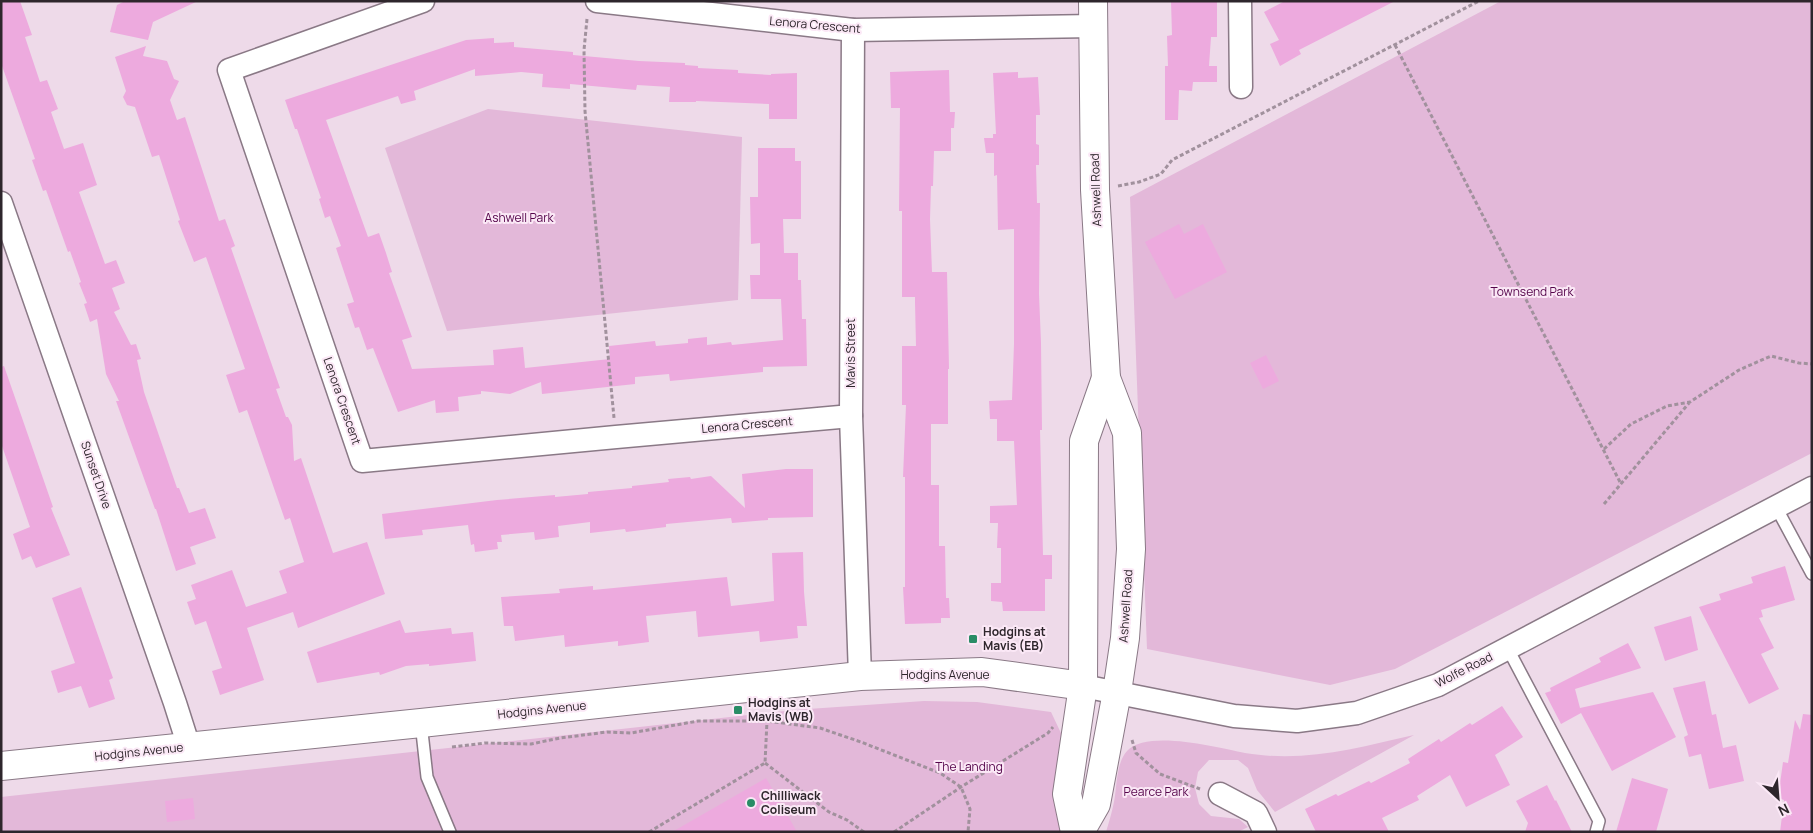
<svg xmlns="http://www.w3.org/2000/svg" width="1813" height="833" viewBox="0 0 1813 833" font-family="Manrope,sans-serif">
<rect width="100%" height="100%" fill="#eedae9"/>
<!-- green -->
<g fill="#e3b8d9">
<polygon points="1501,1 1812,1 1812,453 1395,669 1330,685 1147,649 1130,197"/>
<polygon points="488,109 742,137 738,300 447,331 385,148"/>
<polygon points="924,701 977,702 1051,712 1068,748 1062,832 1,832 1,797 794,710"/>
<path d="M1414,735L1275,812L1257,790L1248,768L1238,760H1209L1198,772L1195,788L1199,804L1211,816L1239,819L1248,827L1238,832H1106C1109,822 1112,812 1114,802C1117,787 1116,763 1127,751C1148,729 1218,748 1245,753C1305,763 1356,748 1414,735Z"/>
</g>
<!-- building -->
<g fill="#edaade">
<polygon points="1,1 20,1 32,35 25,37 40,82 47,80 58,109 51,112 64,149 83,143 97,185 79,192 105,264 116,260 125,283 112,288 120,309 114,312 131,345 136,344 141,359 137,360 144,392 177,488 179,488 189,513 205,508 216,538 190,547 196,564 176,571 156,509 155,509 116,401 119,401 106,374 97,319 90,322 84,304 87,303 79,283 81,282 70,251 68,252 46,190 43,191 32,160 35,159 1,63"/>
<polygon points="125,1 198,1 153,22 148,40 110,32 117,5"/>
<polygon points="1171,1 1217,1 1217,37 1211,37 1209,66 1217,66 1217,82 1193,82 1192,91 1179,90 1178,120 1165,120 1165,66 1168,66 1167,36 1172,35"/>
<polygon points="1285,1 1395,1 1299,50 1301,54 1280,66 1270,44 1279,40 1264,12"/>
<polygon points="494,38 494,43 514,42 514,47 573,52 573,55 639,61 685,63 685,65 698,66 698,68 738,70 738,73 771,75 771,74 797,73 797,119 769,119 769,104 696,101 696,102 669,102 670,87 637,85 636,90 570,84 570,89 542,87 543,74 521,72 475,76 475,69 414,91 416,100 401,104 398,96 326,120 368,237 379,233 386,253 392,272 389,273 412,337 402,340 412,369 494,365 493,350 523,347 525,368 610,359 609,346 655,341 656,346 688,343 688,339 707,337 707,345 731,342 732,345 783,340 781,299 751,299 750,275 760,275 760,243 751,244 750,197 758,197 758,148 795,148 795,161 801,161 801,219 783,219 784,253 798,253 798,280 801,280 802,319 806,319 807,366 763,367 763,372 670,381 669,374 635,377 635,384 542,394 541,382 510,394 481,391 481,394 458,397 459,411 436,413 435,400 398,412 373,348 367,350 359,327 355,328 347,304 354,302 336,248 341,246 330,216 325,218 319,199 321,198 297,129 295,129 285,100 466,40"/>
<polygon points="146,46 143,56 167,61 174,79 179,81 170,100 177,120 185,117 219,221 225,219 235,246 231,248 280,388 276,389 286,417 288,417 292,425 294,461 301,458 333,553 367,542 385,594 298,628 293,612 247,628 264,680 220,695 212,671 222,668 206,621 195,625 187,602 196,599 191,585 232,570 246,607 287,593 279,571 304,562 290,518 285,520 247,410 239,413 226,375 245,369 206,257 194,262 178,221 180,220 159,155 152,157 135,107 127,105 123,97 126,91 115,57"/>
<polygon points="949,70 950,112 955,112 954,128 951,128 951,151 934,151 933,186 931,186 930,219 932,272 947,272 949,369 948,369 948,424 931,424 931,485 939,485 939,546 945,546 946,598 949,598 950,618 941,618 941,623 905,624 903,587 905,587 905,477 903,477 906,405 902,405 902,346 916,346 915,302 915,297 902,297 902,211 899,211 900,108 891,108 890,72"/>
<polygon points="1018,72 1018,78 1038,77 1040,115 1036,115 1036,144 1039,145 1039,165 1036,165 1037,203 1040,203 1039,294 1041,343 1042,430 1040,430 1043,555 1052,555 1052,579 1045,579 1045,611 1003,611 1002,602 991,601 991,583 1001,583 1001,548 997,548 998,523 990,523 990,506 1017,505 1014,441 997,441 997,419 990,419 989,401 1012,400 1014,344 1014,229 998,230 997,175 994,176 994,153 986,153 984,138 993,138 993,134 996,134 993,73"/>
<polygon points="1179,224 1184,234 1203,224 1227,272 1175,299 1145,242"/>
<polygon points="1266,355 1279,381 1263,389 1250,363"/>
<polygon points="4,366 53,507 51,508 70,555 36,568 31,556 22,560 13,534 30,527 1,443 1,367"/>
<polygon points="786,469 813,469 813,517 768,518 768,520 732,523 731,518 666,524 666,527 626,532 625,529 590,533 590,522 558,526 559,537 535,540 534,532 501,535 502,542 497,542 498,549 475,552 474,544 471,545 468,525 422,530 423,535 385,539 382,514 497,500 555,495 555,497 588,494 588,492 632,488 632,486 669,482 668,479 690,477 691,479 711,476 745,508 742,474"/>
<polygon points="803,552 804,592 807,626 797,626 798,638 760,642 759,631 698,637 696,611 646,616 649,642 618,646 618,641 565,647 564,635 515,641 513,626 504,626 501,597 560,593 559,589 593,586 593,590 727,577 731,606 774,601 772,553"/>
<polygon points="1785,566 1795,600 1761,610 1763,617 1759,618 1774,648 1761,654 1779,689 1749,704 1699,607 1721,600 1719,594 1753,583 1751,577"/>
<polygon points="81,587 113,678 109,680 115,699 89,708 81,686 58,693 51,671 75,663 52,598"/>
<polygon points="1691,616 1698,650 1665,661 1654,627"/>
<polygon points="400,620 405,633 451,628 452,634 473,632 476,661 429,666 429,664 406,666 380,675 379,672 317,683 307,652"/>
<polygon points="1628,643 1641,668 1575,689 1580,708 1653,692 1676,737 1612,771 1581,713 1561,724 1545,693 1551,691 1550,688 1601,662 1599,658"/>
<polygon points="1705,681 1712,715 1716,714 1723,748 1736,745 1744,781 1709,789 1701,754 1689,757 1684,737 1688,735 1673,688"/>
<polygon points="1502,706 1523,737 1495,755 1510,785 1466,807 1450,775 1417,796 1419,800 1382,818 1389,832 1316,832 1305,809 1336,794 1338,796 1369,781 1371,783 1410,763 1408,759 1439,739 1441,742 1470,723 1472,725"/>
<polygon points="1803,714 1812,715 1812,832 1780,832 1784,800 1778,798 1783,762 1788,763 1795,720 1800,730"/>
<polygon points="766,778 797,832 672,832"/>
<polygon points="1632,778 1668,789 1656,832 1616,832"/>
<polygon points="1547,785 1555,801 1556,800 1572,832 1525,832 1528,823 1516,801"/>
<polygon points="193,798 195,819 167,822 165,801"/>
</g>
<g fill="none" stroke-linecap="round" stroke-linejoin="round">
<defs>
<g id="lane">
<polyline points="1776,507 1812,574"/>
<polyline points="1507,647 1599,821 1596,832"/>
<polyline points="421,723 427,777 450,832"/>
</g>
<g id="street">
<polyline points="423,1 229,70 362,461 616,437 851,416"/>
<polyline points="597,1 853,30 1094,26"/>
<polyline points="1240,1 1241,87"/>
<polyline points="853,30 851,416 860,676"/>
<polyline points="1,203 175,703 189,747"/>
<polyline points="1083,686 1234,716 1297,721 1357,713 1438,685 1812,488"/>
<polyline points="1220,794 1256,813 1265,832"/>
</g>
<g id="secondary">
<polyline points="1,766 421,723 860,676 982,672 1083,686"/>
<polyline points="1075,832 1067,794 1083,686 1084,441 1106,378"/>
<polyline points="1080,832 1096,804 1117,692 1125,638 1131,549 1127,433 1106,378 1095,190 1093,1"/>
</g>
</defs>
<!-- lane casing -->
<use href="#lane" stroke="#8a7986" stroke-width="14"/>
<!-- street casing -->
<use href="#street" stroke="#8a7986" stroke-width="25"/>
<!-- secondary casing -->
<use href="#secondary" stroke="#8a7986" stroke-width="30"/>
<!-- path -->
<g stroke="#a1919d" stroke-width="3" stroke-dasharray="4 2.5" stroke-linecap="butt">
<polyline points="587,19 584,50 585,111 614,418"/>
<polyline points="1395,45 1621,484"/>
<polyline points="1118,186 1139,182 1161,174 1172,160 1479,1"/>
<polyline points="1604,449 1631,424 1667,406 1690,402 1739,370 1771,356 1799,363 1812,364"/>
<polyline points="1604,504 1689,403"/>
<polyline points="1132,740 1136,753 1160,774 1200,789"/>
<polyline points="452,747 485,743 531,744 560,738 607,732 631,733 698,721 767,721 820,728 861,742 940,773 961,787 970,809 968,832"/>
<polyline points="765,763 829,812 847,820 864,832"/>
<polyline points="649,832 765,763 767,721"/>
<polyline points="894,832 961,787 1048,733 1053,727"/>
</g>
<!-- lane -->
<use href="#lane" stroke="#fff" stroke-width="11"/>
<!-- street -->
<use href="#street" stroke="#fff" stroke-width="22"/>
<!-- secondary -->
<use href="#secondary" stroke="#fff" stroke-width="28"/>
</g>
<!-- markers -->
<g fill="#298c66" stroke="#fbe8f6" stroke-width="2">
<rect x="968" y="634" width="10" height="10" rx="2.5"/>
<rect x="733" y="705" width="10" height="10" rx="2.5"/>
<circle cx="751" cy="803" r="5"/>
</g>
<g text-anchor="middle" stroke-width="4" stroke-linejoin="round" paint-order="stroke">
<!-- street labels -->
<g font-size="12" fill="#2e262c" stroke="#fbe8f6">
<text transform="translate(815 25) rotate(5)" y="4">Lenora Crescent</text>
<text transform="translate(1096 190) rotate(-92)" y="4">Ashwell Road</text>
<text transform="translate(851 353) rotate(-90)" y="4">Mavis Street</text>
<text transform="translate(342 401) rotate(71)" y="4">Lenora Crescent</text>
<text transform="translate(747 425) rotate(-5)" y="4">Lenora Crescent</text>
<text transform="translate(96 475) rotate(71)" y="4">Sunset Drive</text>
<text transform="translate(1126 606) rotate(-86)" y="4">Ashwell Road</text>
<text transform="translate(1464 670) rotate(-27)" y="4">Wolfe Road</text>
<text x="945" y="679">Hodgins Avenue</text>
<text transform="translate(542 710) rotate(-6)" y="4">Hodgins Avenue</text>
<text transform="translate(139 752) rotate(-6)" y="4">Hodgins Avenue</text>
</g>
<!-- park labels -->
<g font-size="12" fill="#55054b" stroke="#fbe8f6">
<text x="519" y="222">Ashwell Park</text>
<text x="1532" y="296">Townsend Park</text>
<text x="969" y="771">The Landing</text>
<text x="1156" y="796">Pearce Park</text>
</g>
<!-- poi labels -->
<g font-size="12" font-weight="bold" fill="#2e262c" stroke="#fbe8f6" text-anchor="start">
<text x="983" y="636">Hodgins at<tspan x="983" dy="14">Mavis (EB)</tspan></text>
<text x="748" y="707">Hodgins at<tspan x="748" dy="14">Mavis (WB)</tspan></text>
<text x="761" y="800">Chilliwack<tspan x="761" dy="14">Coliseum</tspan></text>
</g>
</g>
<!-- border -->
<rect width="1813" height="833" fill="none" stroke="#2e262c" stroke-width="5"/>
<!-- north arrow -->
<g transform="translate(1778 798) rotate(154)" stroke="#fbe8f6" stroke-width="4" paint-order="stroke">
<path d="M0-4L9 19L0 12L-9 19Z" fill="#2e262c"/>
<text y="-8" font-size="14" font-weight="bold" text-anchor="middle" fill="#2e262c">N</text>
</g>
</svg>
